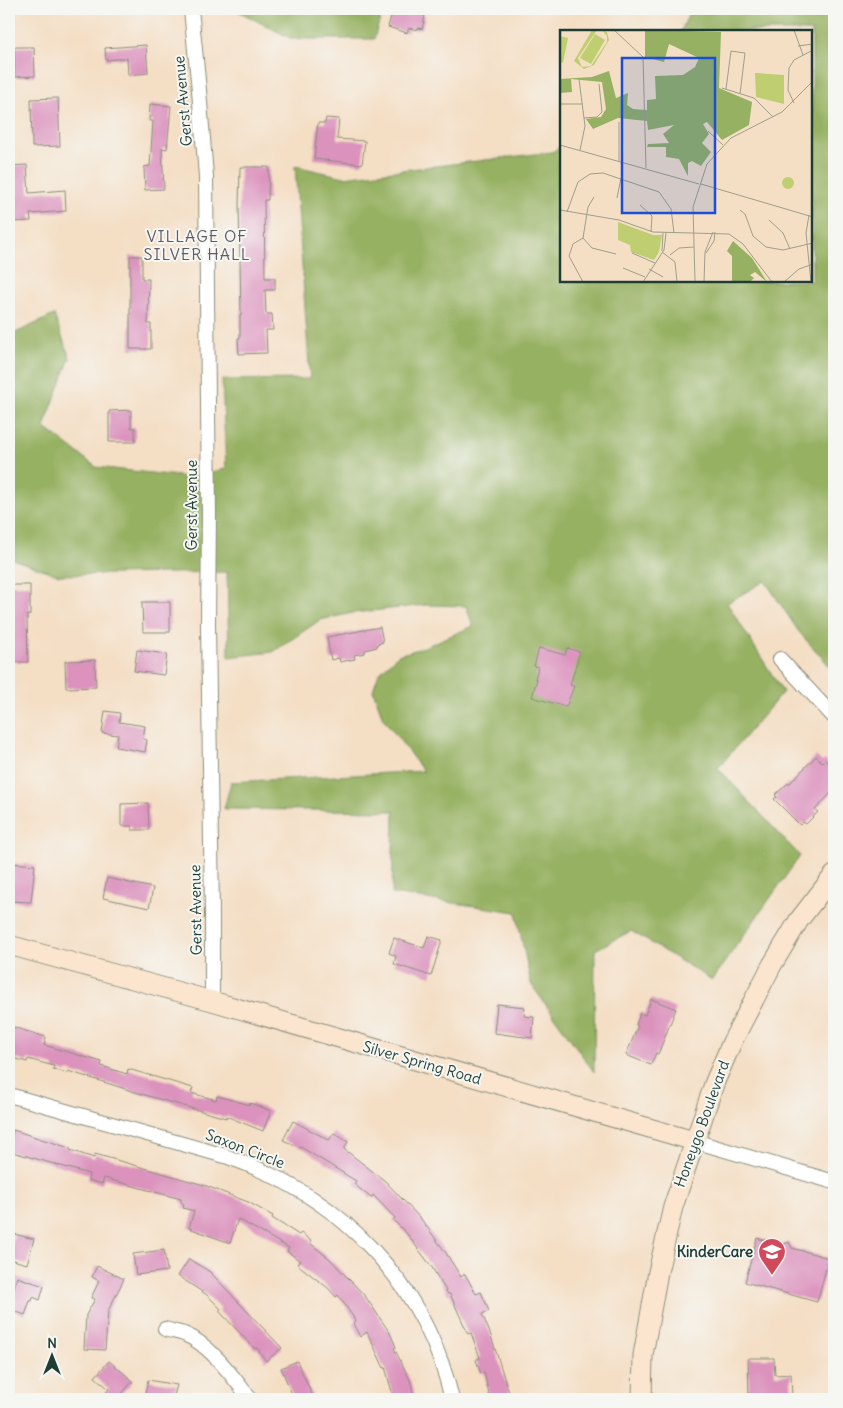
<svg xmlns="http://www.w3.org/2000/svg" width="843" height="1408" viewBox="0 0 843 1408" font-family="Delius,sans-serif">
<rect width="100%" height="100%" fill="#f6f6f2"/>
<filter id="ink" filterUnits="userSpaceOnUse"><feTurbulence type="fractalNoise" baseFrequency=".02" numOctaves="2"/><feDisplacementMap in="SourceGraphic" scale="10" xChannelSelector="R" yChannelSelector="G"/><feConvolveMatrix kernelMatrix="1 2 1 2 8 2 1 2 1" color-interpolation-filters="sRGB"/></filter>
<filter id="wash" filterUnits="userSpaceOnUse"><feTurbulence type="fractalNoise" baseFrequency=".0096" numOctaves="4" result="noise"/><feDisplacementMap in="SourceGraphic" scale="20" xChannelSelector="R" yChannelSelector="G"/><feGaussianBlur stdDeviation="1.12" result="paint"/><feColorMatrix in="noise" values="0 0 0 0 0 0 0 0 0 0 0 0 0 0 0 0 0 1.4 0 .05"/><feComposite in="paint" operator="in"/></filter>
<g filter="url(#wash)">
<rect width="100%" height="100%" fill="#f4dec4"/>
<!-- forest -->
<g fill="#96b162" stroke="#5a774b">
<polygon points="234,9 383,9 374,39 292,39"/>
<polygon points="691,9 834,9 834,671 799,632 765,581 727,603 783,692 718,768 800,856 712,980 631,931 595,950 594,1072 531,984 516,912 392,894 394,811 224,809 231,782 423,771 383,718 373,690 379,673 398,655 422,648 473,626 466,606 426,605 353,613 320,620 273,652 229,657 227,572 59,575 9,558 9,336 54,315 70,358 44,427 96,467 187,477 226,469 222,380 310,379 295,166 344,177 552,152 562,146 562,281 812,281 812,31 681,31"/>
</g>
<g id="blocks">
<!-- building -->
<g fill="#db92bd">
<polygon points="393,9 410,9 422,12 421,14 425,16 422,29 418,28 417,30 409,28 407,33 388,27"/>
<polygon points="146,45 148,73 128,75 127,58 106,60 105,48"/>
<polygon points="14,47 34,47 35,76 15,77"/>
<polygon points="58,98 60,146 32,147 31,99"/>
<polygon points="150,104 171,106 167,149 162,148 164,189 145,190 144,167 150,166 153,121 149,121"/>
<polygon points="326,118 339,119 337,139 365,141 362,164 314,159 318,123 325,123"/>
<polygon points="27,165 29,193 65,190 66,211 30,214 31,221 11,222 9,166"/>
<polygon points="240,167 269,167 268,200 264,200 265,278 275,278 275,290 265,290 266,314 272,314 273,330 266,330 267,353 239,354 238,338 240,338 240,315 241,315 239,205"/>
<polygon points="130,256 142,256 142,279 149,279 148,324 151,324 151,349 130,349"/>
<polygon points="131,410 131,428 135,428 135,442 109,442 109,411"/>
<polygon points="9,585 30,585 30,615 27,615 28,662 9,662"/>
<polygon points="142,602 170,602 170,632 143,632"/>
<polygon points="380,627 383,642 377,644 377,647 365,650 365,653 354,655 355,659 340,662 339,658 331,660 327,637"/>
<polygon points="539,648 565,655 567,648 580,652 570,685 574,686 566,707 532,697 537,679 535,679 538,667 534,666"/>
<polygon points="137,650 167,654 164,675 134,671"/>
<polygon points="95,660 96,687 66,688 65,661"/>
<polygon points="105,711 120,713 119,722 145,726 143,739 147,740 145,752 116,747 118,735 102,733"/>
<polygon points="816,756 822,762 825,760 834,769 834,790 815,810 818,812 806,824 803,822 800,825 774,799 777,797 775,795 788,783 789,784"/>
<polygon points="148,803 149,830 132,830 132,826 121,826 121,804"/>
<polygon points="9,863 35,865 31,902 9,901"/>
<polygon points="107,878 153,888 149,908 103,898"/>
<polygon points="428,936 442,940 431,976 394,964 396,956 389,953 394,938 424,948"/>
<polygon points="651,999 676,1009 658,1054 656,1053 651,1065 626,1055 638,1026 636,1025 640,1013 645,1015"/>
<polygon points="497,1004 525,1007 524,1016 534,1017 532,1038 494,1033"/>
<polygon points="9,1026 46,1037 44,1045 102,1062 101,1066 127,1074 128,1069 193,1088 191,1093 216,1100 217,1096 250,1105 250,1103 271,1111 263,1131 226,1116 226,1118 145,1095 68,1071 67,1073 53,1069 54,1066 28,1059 27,1062 9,1057"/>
<polygon points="293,1121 329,1140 334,1133 348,1142 344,1149 385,1181 421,1219 446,1253 461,1277 465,1274 476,1294 481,1292 489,1311 482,1314 490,1333 511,1399 490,1399 484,1372 481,1374 476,1360 480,1358 471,1333 468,1334 450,1294 448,1294 431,1266 407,1234 393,1220 395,1218 373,1195 371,1198 354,1184 356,1181 304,1149 283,1140"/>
<polygon points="13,1130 70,1148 70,1150 94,1158 95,1154 204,1185 248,1202 273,1216 272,1218 299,1235 301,1233 311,1241 310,1243 330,1259 365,1296 390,1333 396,1347 394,1348 410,1380 415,1399 394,1399 385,1367 384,1368 367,1332 360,1337 353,1323 356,1321 338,1295 336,1297 328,1288 297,1264 300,1261 287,1251 289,1248 238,1219 230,1243 189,1228 194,1211 183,1208 184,1204 181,1202 181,1199 104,1178 102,1184 88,1180 89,1174 9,1151"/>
<polygon points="14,1234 34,1239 27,1264 9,1259"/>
<polygon points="757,1238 782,1245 789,1242 792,1248 829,1258 817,1302 745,1282"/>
<polygon points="164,1250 167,1271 136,1275 133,1254"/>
<polygon points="189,1259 210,1272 282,1348 266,1361 257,1348 255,1349 219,1311 221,1309 207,1295 178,1276"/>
<polygon points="97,1266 124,1279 108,1311 105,1350 84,1349 86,1315 95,1299 91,1298 99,1281 92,1277"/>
<polygon points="17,1277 44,1286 40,1300 33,1297 32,1301 30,1301 25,1315 9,1309 9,1304"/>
<polygon points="748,1358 774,1358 775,1375 791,1374 792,1399 749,1399"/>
<polygon points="109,1361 133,1381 117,1399 100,1399 109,1389 95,1377"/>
<polygon points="297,1361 314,1399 294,1399 281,1368"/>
<polygon points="148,1380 177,1385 173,1399 144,1399"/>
</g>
</g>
</g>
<g filter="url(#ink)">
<use href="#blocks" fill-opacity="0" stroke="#8a8e7c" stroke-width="1"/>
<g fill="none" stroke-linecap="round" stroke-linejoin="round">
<defs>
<g id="street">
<polyline points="191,9 199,90 206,176 209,517 208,624 212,914 212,1001"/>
<polyline points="780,659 834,717"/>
<path d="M9,1095L225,1156C339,1195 424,1280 452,1399"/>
<polyline points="694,1141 834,1182"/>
<path d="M165,1329C171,1331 178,1332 184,1334C210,1344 233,1377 250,1399"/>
</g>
<g id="secondary">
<polyline points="9,945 212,1001 694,1141"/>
<polyline points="642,1399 643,1355 658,1272 673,1207 714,1084 732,1042 772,965 799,920 834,875"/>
</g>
</defs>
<!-- street casing -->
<use href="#street" stroke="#8a8e7c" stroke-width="16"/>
<!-- secondary casing -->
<use href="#secondary" stroke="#8a8e7c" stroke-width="21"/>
<!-- street -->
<use href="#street" stroke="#fff" stroke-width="14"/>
<!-- secondary -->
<use href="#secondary" stroke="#fbe5cf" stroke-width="19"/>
</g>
</g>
<!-- icons -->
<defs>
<symbol id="school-pin" viewBox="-11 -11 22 30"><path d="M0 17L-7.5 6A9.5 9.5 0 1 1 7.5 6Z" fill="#d1495b" stroke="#f6f6f2"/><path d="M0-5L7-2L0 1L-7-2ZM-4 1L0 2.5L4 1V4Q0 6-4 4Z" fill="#fff"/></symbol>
</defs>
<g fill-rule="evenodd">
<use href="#school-pin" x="756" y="1236" width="32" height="43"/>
</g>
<g text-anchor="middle" stroke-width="4" stroke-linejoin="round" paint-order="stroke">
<!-- street labels -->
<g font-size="15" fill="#1f3d34" stroke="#f6f6f2">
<text transform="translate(183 101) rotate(-95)" y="5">Gerst Avenue</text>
<text transform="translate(192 505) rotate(-90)" y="5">Gerst Avenue</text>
<text transform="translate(196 910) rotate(-91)" y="5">Gerst Avenue</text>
<text transform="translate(422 1063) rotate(16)" y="5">Silver Spring Road</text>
<text transform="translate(702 1124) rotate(-70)" y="5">Honeygo Boulevard</text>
<text transform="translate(245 1149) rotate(21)" y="5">Saxon Circle</text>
</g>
<!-- poi labels -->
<g font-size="15" font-weight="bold" fill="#1f3d34" stroke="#f6f6f2" text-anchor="end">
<text x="753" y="1257">KinderCare</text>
</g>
<!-- neighbourhood labels -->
<g font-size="16" letter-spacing="1" fill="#615b64" stroke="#f6f6f2">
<text x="197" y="242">VILLAGE OF<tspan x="197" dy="18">SILVER HALL</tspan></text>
</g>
</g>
<!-- overview -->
<g transform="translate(560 30)">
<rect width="252" height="252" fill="#f4dec4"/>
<path d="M32,0H37L18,28L22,37L31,36L47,12V6L42,0L47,2L49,10L34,35L24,39L14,31ZM35,4L45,10L31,34L20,28ZM0,6L8,8L3,33L0,32ZM195,43L224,45V74L196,67ZM222 153a6 6 0 1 1 12 0a6 6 0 1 1-12 0ZM58,192L93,205H102L99,222L94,230L71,222L70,215L58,210Z" fill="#bece70"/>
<path d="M85,0L161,2L159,58L192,72L189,95L162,110L147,92L143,94L149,104L142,113L151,122L141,136L132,131L128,133V146L119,129L106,127V117H87L88,114L109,113L103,104L114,95L88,100L87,91L58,88L33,99L26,89L41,87L46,79L42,52L11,49L12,62L0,63V49L32,47L49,41L56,68L68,63L67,75L73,79L87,80V70L96,69L95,46L123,45L135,37L139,28L109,14L104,32L85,27ZM173,211L192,228L207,252L195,242L190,245L194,248L190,252H172V226L167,221Z" fill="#96b162"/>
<path fill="none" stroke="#9f9e8a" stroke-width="1" d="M54,0L83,27L86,138M234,0L243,25M238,16L253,14M19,49L25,96L20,120M162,58L194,68L213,87M166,59L171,21L185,23L180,64M234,73L228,60L229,38L234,30L253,20M1,74H22M24,88L37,87L42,82L39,54M148,101L163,115M0,115L139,154M59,131V92M141,154L253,187M34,167L28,177L23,208L32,218L56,224M57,168L61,148M80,175L92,186L91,202M0,180L59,190L93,202L169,204L183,214L212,252M180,180L185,184L193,206L206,217L223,220L253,213M7,182L18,152L30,144L43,143L99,162L111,179L114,203M249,185L246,203L251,252M209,190L223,203L230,219M102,221L103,203M102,222L115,232L117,252M72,223L95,233M146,223L154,211L155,202M110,225L119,218L134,217M63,238L85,247M89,239L103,247M23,252L9,226L13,214L23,208M83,252L104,220L106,203M135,252L133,177L147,134L171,108L222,82L253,51M144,252L145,222L153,202M224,252L239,239L253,234"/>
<path fill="#1d4ed8" fill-opacity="0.15" stroke="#1d4ed8" stroke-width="2.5" d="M62,28H155V183H62Z"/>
<rect width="252" height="252" fill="none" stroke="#1f3d34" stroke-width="2.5"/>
</g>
<!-- margin -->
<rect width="843" height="1408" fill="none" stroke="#f6f6f2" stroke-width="30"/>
<!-- north arrow -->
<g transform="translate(52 1356)" stroke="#f6f6f2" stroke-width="4" paint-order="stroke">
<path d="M0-4L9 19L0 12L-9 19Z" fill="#1f3d34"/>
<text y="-8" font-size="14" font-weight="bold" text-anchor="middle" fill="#1f3d34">N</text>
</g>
</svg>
